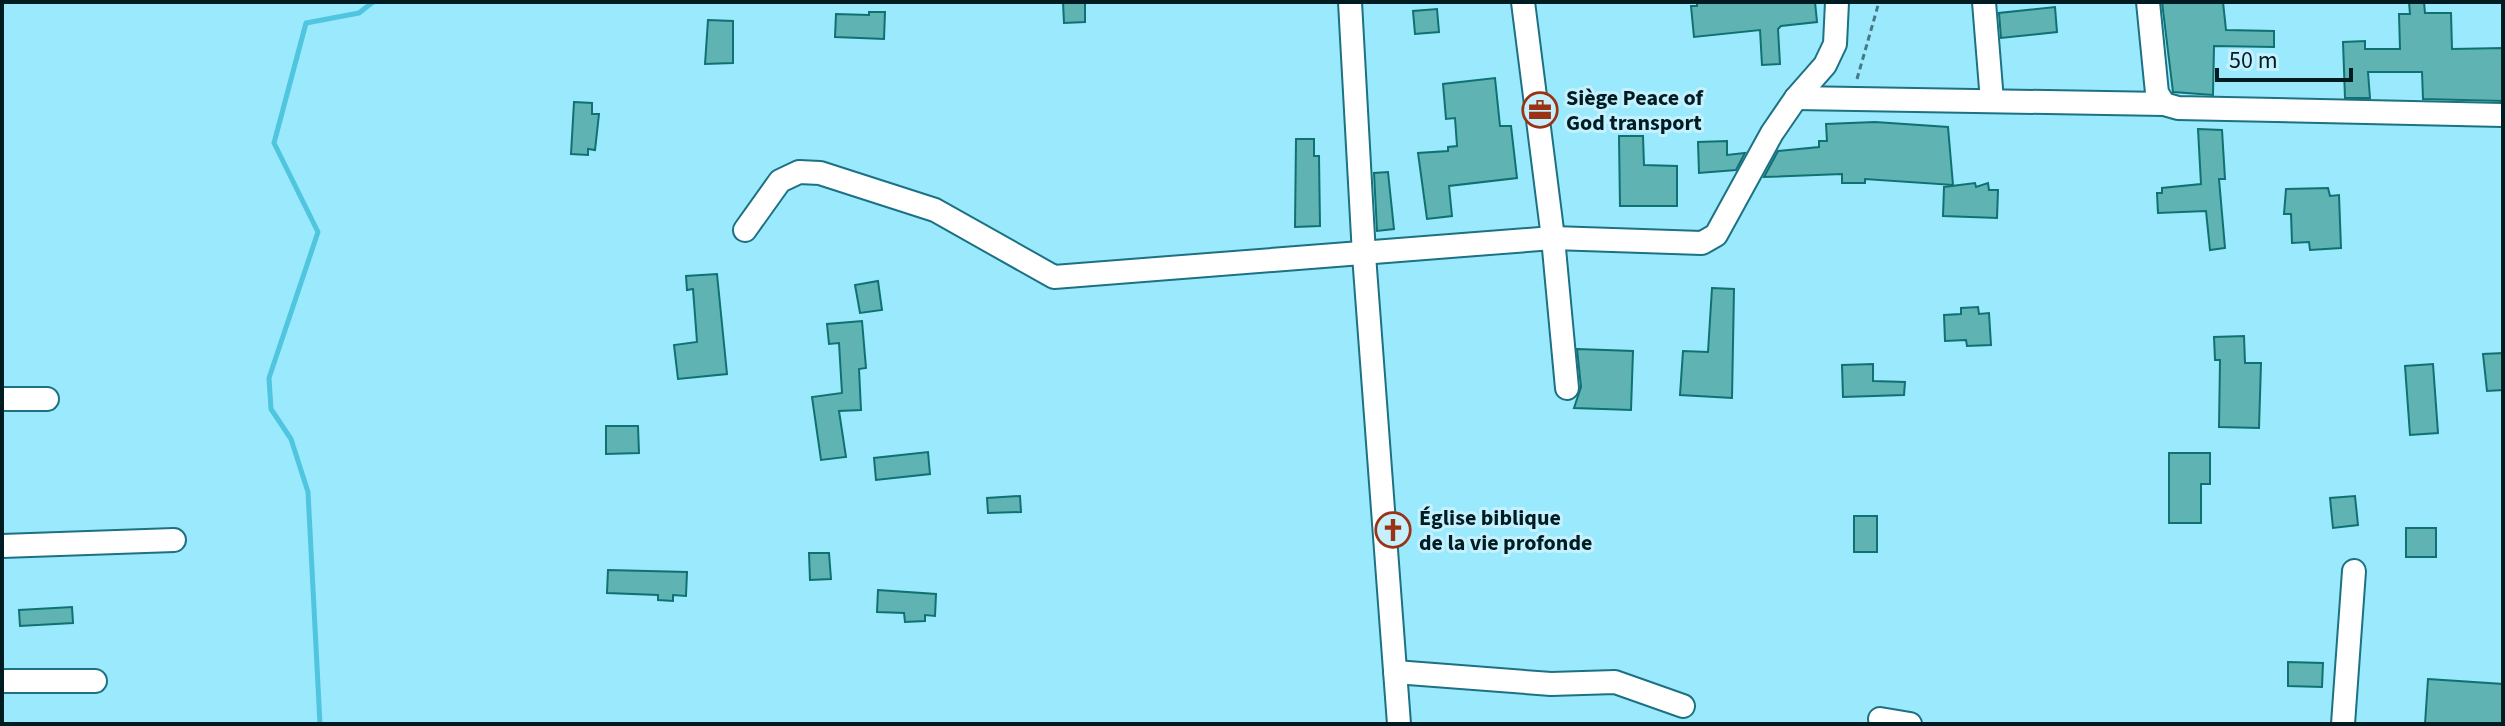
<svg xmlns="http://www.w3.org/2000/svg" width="2505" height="726" viewBox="0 0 2505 726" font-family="'Source Sans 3',sans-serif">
<rect width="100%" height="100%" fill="#9be9fd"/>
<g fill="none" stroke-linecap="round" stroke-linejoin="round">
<!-- stream -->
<polyline stroke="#50c5e0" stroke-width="5" points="320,724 308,492 291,439 271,409 269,378 318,232 274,143 306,23 359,13 373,2"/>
</g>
<!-- building -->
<g fill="#5fb3b3" stroke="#0f7171" stroke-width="2">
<polygon points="1063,2 1085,2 1085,22 1064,23"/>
<polygon points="1697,2 1815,2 1817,22 1781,26 1778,29 1780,64 1762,65 1760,30 1694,37 1691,6 1697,6"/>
<polygon points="2162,2 2223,2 2226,30 2274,31 2274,47 2214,46 2213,95 2173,92"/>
<polygon points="2409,2 2424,2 2425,13 2451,13 2452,49 2503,48 2503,101 2423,99 2422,72 2368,72 2370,98 2345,98 2343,42 2365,41 2365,49 2400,49 2399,14 2410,14"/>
<polygon points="2055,7 2057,32 2001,38 1999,13"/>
<polygon points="1437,9 1439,32 1415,34 1413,11"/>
<polygon points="869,12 885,12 884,39 835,37 836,14 869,15"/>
<polygon points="708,20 733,21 733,63 705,64"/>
<polygon points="1495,78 1500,126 1511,126 1517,178 1449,186 1452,216 1427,219 1418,153 1448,151 1448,147 1457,146 1455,118 1446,119 1443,84"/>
<polygon points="574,102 592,103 592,114 599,114 595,150 588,149 588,155 571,154"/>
<polygon points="1875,122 1948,127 1953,185 1865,179 1865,183 1842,183 1842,174 1764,177 1778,151 1819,147 1819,141 1827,141 1826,124"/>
<polygon points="2198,129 2222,130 2225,179 2219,179 2225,248 2210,250 2206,211 2158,213 2157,193 2162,193 2162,188 2201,184"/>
<polygon points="1619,136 1643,136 1644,165 1677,166 1677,206 1620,206"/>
<polygon points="1296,139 1314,139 1314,156 1319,156 1320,226 1295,227"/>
<polygon points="1727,141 1727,155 1745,153 1736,170 1699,173 1698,142"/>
<polygon points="1388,172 1394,229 1377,231 1374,173"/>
<polygon points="1975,183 1976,187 1988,183 1989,190 1998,190 1997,218 1943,216 1944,187"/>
<polygon points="2328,188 2330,196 2339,195 2341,248 2310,250 2309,242 2292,243 2291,214 2284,214 2286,189"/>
<polygon points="717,274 727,374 678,379 674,345 697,342 693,289 687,290 686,276"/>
<polygon points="878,281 882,310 860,313 855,285"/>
<polygon points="1712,288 1734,289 1732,398 1680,395 1683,351 1708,352"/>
<polygon points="1978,307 1979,314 1989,313 1991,345 1967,346 1966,340 1945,341 1944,315 1961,314 1961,308"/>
<polygon points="862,321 866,368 859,369 861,410 839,411 846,457 821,460 812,397 842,393 839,343 829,344 827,324"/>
<polygon points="2244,336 2245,363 2261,363 2259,428 2219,427 2220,360 2215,360 2214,337"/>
<polygon points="1577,349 1633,351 1631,410 1574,408 1581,387"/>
<polygon points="2503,353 2503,390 2487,391 2483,354"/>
<polygon points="1873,364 1873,381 1905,382 1904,395 1843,397 1842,365"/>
<polygon points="2433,364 2438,433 2410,435 2405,366"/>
<polygon points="606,426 638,426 639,453 606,454"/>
<polygon points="928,452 930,474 876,480 874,458"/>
<polygon points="2169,453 2210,453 2210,484 2201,484 2201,523 2169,523"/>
<polygon points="1020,496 1021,512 988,513 987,498"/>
<polygon points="2355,496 2358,525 2333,528 2330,498"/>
<rect x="1854" y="516" width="23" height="36"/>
<rect x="2406" y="528" width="30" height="29"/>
<polygon points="809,553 829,553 831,579 810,580"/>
<polygon points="608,570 687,572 686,596 673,595 673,601 658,600 658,595 607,593"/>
<polygon points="878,590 936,594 935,616 925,615 925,621 905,622 904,613 877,612"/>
<polygon points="72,607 73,623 20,626 19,610"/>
<polygon points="2288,662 2323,663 2322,687 2288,686"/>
<polygon points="2428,679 2503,684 2503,724 2425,724"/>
</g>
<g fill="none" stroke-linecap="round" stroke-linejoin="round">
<defs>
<g id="minor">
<polyline points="1350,2 1364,255 1399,724"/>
<polyline points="1523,2 1553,238 1567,388"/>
<polyline points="1984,2 1992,101"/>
<polyline points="2148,2 2157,93 2164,104 2178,108 2503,115"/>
<polyline points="1796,98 2164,104"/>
<polyline points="745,230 780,181 799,172 820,173 935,210 1054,277 1553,238 1702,243 1716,235 1772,133 1796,98 1825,65 1835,44 1837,2"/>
<polyline points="2,399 47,399"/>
<polyline points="2,546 174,540"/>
<polyline points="1395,672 1551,684 1615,682 1683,706"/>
<polyline points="2,681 95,681"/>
<polyline points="1880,719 1910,724"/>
<polyline points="2343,724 2354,571"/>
</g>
</defs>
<!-- minor casing -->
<use href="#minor" stroke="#1c7183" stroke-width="26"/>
<!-- path -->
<polyline stroke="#467986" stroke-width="3" stroke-dasharray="6 4" stroke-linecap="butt" points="1857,79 1879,2"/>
<!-- minor -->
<use href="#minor" stroke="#fff" stroke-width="22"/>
</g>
<!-- icons -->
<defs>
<symbol id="office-ring" viewBox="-11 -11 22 22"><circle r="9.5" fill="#c4f1fd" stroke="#9a3216" stroke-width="1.5"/><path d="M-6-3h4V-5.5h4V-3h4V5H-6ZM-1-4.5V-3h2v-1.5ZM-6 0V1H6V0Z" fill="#9a3216"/></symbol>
<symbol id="church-ring" viewBox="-11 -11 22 22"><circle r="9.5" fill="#c4f1fd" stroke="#9a3216" stroke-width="1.5"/><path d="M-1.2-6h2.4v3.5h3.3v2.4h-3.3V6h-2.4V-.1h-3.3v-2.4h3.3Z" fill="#9a3216"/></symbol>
</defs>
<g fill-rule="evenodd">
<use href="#office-ring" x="1520" y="90" width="40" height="40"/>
<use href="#church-ring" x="1373" y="510" width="40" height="40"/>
</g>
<g text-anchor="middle" stroke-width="6" stroke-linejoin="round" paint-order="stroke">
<!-- poi labels -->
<g font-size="22" font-weight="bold" fill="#001c23" stroke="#c4f1fd" text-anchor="start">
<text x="1566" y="105">Siège Peace of<tspan x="1566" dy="25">God transport</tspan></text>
<text x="1419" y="525">Église biblique<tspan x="1419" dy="25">de la vie profonde</tspan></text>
</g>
</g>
<!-- border -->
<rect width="2505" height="726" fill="none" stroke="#001c23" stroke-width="8"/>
<!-- scale -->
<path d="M2217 68v12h134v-12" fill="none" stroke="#001c23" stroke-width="4"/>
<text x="2229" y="68" font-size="24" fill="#001c23" stroke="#c4f1fd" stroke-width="6" paint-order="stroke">50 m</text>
</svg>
